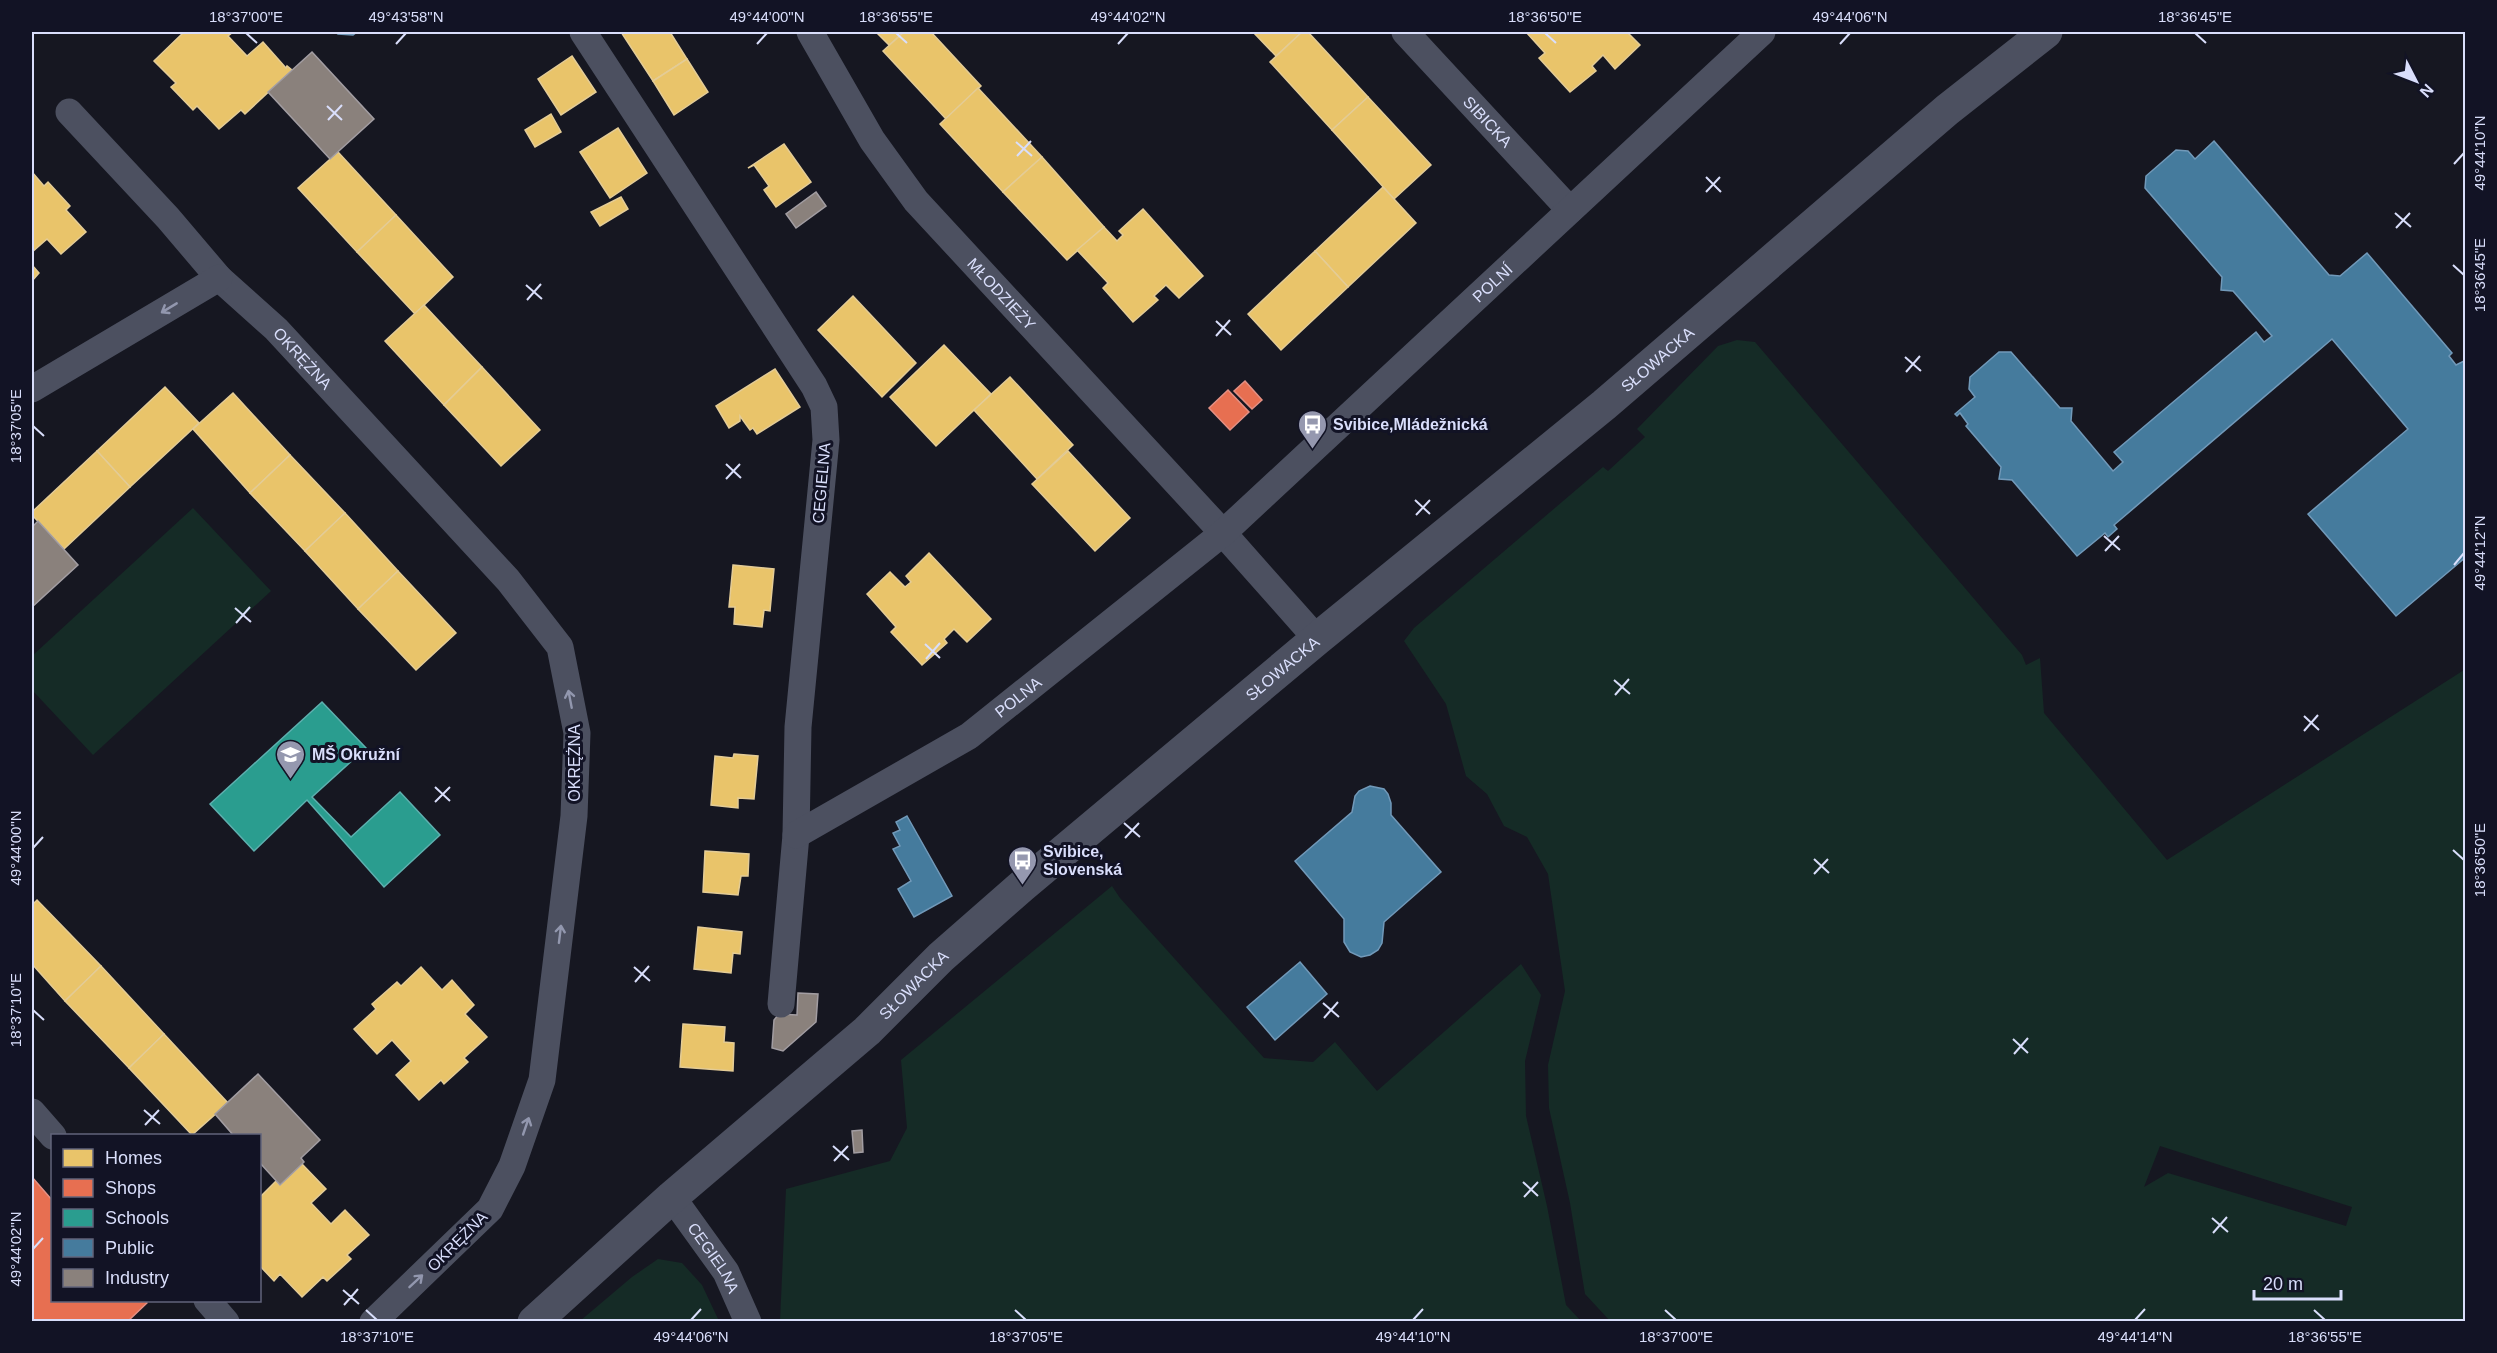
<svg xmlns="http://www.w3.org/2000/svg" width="2497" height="1353" viewBox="0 0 2497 1353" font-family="Arial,sans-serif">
<rect width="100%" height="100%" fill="#161721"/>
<!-- green -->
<g fill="#152b26" fill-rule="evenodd">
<path d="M1737,340L1755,342L2022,655L2026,665L2040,658L2044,713L2167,860L2464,670L2465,671V1321L1611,1322L1585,1294L1570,1203L1549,1108L1548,1065L1565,991L1548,874L1527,837L1504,826L1487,794L1466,776L1446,704L1404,641L1414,628L1603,467L1608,471L1645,437L1637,429L1718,346ZM2160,1146L2352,1207L2346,1226L2168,1173L2144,1187Z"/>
<polygon points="193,508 271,591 93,755 32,690 32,656"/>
<polygon points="1112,886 1120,898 1264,1058 1313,1062 1335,1042 1377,1091 1521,964 1541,995 1525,1061 1526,1116 1547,1206 1566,1305 1581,1321 780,1321 786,1189 890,1161 907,1128 901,1060"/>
<polygon points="658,1259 682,1263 702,1285 719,1321 580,1321 632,1277"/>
</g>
<!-- homes -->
<g fill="#e9c46a" stroke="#e4cc96" stroke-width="1.5">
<polygon points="184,32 233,32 228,36 247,56 263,42 286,68 287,66 292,70 245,114 241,110 219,129 197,106 193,110 171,87 176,83 154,61"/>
<polygon points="621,32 670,32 687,59 653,81"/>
<polygon points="876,32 904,32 889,45"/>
<polygon points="904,32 931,32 981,86 946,119 883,51"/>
<polygon points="1253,32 1302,32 1276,56"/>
<polygon points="1302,32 1308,32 1368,97 1332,130 1270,62"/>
<polygon points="1526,32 1627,32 1640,45 1615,69 1603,55 1592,66 1596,71 1570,92 1539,58 1545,53"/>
<polygon points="572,56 596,92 561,115 538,79"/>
<polygon points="687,59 708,92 674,115 653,81"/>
<polygon points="978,88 1042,157 1003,192 940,124"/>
<polygon points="1368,97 1431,165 1394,199 1332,130"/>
<polygon points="551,114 561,132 535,147 525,130"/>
<polygon points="618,128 647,173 610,198 580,152"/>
<polygon points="784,144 811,182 776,207 764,190 769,186 754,165 748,168"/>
<polygon points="338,152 396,215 357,252 298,188"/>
<polygon points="1042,157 1104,227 1067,260 1003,192"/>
<polygon points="32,172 44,186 48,182 70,206 66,210 86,232 61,254 47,239 32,252"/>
<polygon points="1383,187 1416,223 1348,287 1315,251"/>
<polygon points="621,197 628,209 600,226 591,212"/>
<polygon points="1143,209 1203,276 1179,298 1166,285 1154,296 1158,300 1133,322 1103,288 1108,283 1077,250 1104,227 1117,241 1123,235 1119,231"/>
<polygon points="396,215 453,277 415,314 357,252"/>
<polygon points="1315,251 1348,287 1281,350 1248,314"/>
<polygon points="32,265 39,273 32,281"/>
<polygon points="853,296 916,363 882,397 818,330"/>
<polygon points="424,305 482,367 444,405 385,341"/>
<polygon points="944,345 991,394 936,446 890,397"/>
<polygon points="482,367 540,430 501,466 444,405"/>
<polygon points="775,369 800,407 757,434 753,428 750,430 740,416 740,421 729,428 716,406"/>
<polygon points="1010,377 1073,445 1037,479 974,410"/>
<polygon points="165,387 199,423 130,487 97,451"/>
<polygon points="233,393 290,455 250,493 193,429"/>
<polygon points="97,451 130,487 64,549 32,515 32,512"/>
<polygon points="1068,451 1130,518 1095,551 1032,484"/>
<polygon points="290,455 345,513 305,551 250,493"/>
<polygon points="345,513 398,571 358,609 305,551"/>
<polygon points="929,553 991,619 967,642 954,629 944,639 947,643 922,665 891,632 896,627 867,594 890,572 905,587 911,582 906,576"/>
<polygon points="733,565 774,569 770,611 764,610 762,627 734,624 735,607 729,607"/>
<polygon points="398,571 456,633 416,670 358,609"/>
<polygon points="734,754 758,756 754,799 738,798 738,808 711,805 715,756 733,758"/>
<polygon points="705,851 749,854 748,876 741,876 738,895 703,892"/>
<polygon points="37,900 101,966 65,1001 32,964 32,905"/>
<polygon points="698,927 742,932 740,954 733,953 731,973 694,969"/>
<polygon points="101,966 164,1034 129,1068 65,1001"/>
<polygon points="421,967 442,990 452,980 474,1005 465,1014 487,1037 464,1058 468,1062 444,1084 441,1080 419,1100 396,1075 411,1061 392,1040 377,1054 354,1029 376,1009 372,1004 397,982 401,986"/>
<polygon points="683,1024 725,1027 724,1042 734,1043 733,1071 680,1067"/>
<polygon points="164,1034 228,1103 192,1135 129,1068"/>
<polygon points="302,1164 326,1189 311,1203 331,1224 345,1210 369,1235 347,1255 351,1259 327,1281 323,1277 302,1297 280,1274 274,1281 260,1266 260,1197 276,1181 280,1185"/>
</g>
<!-- shops -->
<g fill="#e76f51" stroke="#e39084" stroke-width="1.5">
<polygon points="1245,381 1262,400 1252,409 1234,391"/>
<polygon points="1228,390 1249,412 1230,430 1209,408"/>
<polygon points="32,1177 52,1200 52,1300 145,1300 147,1303 127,1322 32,1322"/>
</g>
<!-- schools -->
<polygon fill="#2a9d8f" stroke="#5eb0af" stroke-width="1.5" points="322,702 366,748 312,797 351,837 400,792 440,835 384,887 307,800 254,851 210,804"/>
<!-- public -->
<g fill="#457b9d" stroke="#7199b9" stroke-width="1.5">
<polygon points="335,32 357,32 353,35 338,34"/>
<polygon points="2214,141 2329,275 2340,276 2367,253 2452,353 2449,356 2456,365 2466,360 2466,557 2396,616 2308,514 2408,429 2332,339 2114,525 2117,529 2108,537 2105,533 2077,556 2012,480 1999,479 2001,467 1966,426 1968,424 1960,413 1957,416 1955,414 1975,397 1969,389 1970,377 1999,352 2011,352 2060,408 2072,408 2071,421 2113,471 2123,462 2114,452 2256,332 2264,342 2272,336 2233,291 2221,290 2222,277 2145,188 2146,176 2176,150 2188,151 2195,159"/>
<polygon points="1370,786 1384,789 1388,794 1391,803 1391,815 1441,872 1384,922 1382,943 1378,950 1370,955 1361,957 1350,952 1344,942 1344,919 1295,861 1352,812 1355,796 1359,791"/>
<polygon points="907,816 952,896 914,917 898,889 911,881 893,849 900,846 893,833 900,830 896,822"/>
<polygon points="1300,962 1327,994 1275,1040 1247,1007"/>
</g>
<!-- industry -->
<g fill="#8a817c" stroke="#a29da2" stroke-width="1.5">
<polygon points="312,52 374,119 330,159 268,92"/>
<polygon points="816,192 826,206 796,228 786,214"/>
<polygon points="38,521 78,565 32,607 32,527"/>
<polygon points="798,993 818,994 816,1022 783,1051 772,1048 774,1020 779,1014 797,1015"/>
<polygon points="258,1074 320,1140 301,1158 304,1162 302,1164 280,1185 260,1163 260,1136 234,1136 215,1114"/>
<polygon points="862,1130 863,1152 854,1153 852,1131"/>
</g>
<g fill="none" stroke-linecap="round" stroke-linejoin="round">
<!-- minor -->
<g stroke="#4c5060" stroke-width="27">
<polyline points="583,32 814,386 824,407 826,440 798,727 796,835 781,1004"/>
<path id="s1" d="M810,32L872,140L916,201L1223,533L1317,639"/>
<path id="s2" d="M1405,32L1570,210"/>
<path id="s3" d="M69,112L168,218L219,278L276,329L508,580L560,647L577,733L574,816L542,1080L512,1166L490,1209L373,1322"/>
<polyline points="32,389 219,278"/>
<path id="s4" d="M796,835L969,736L1223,533L1762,32"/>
<polyline points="32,1112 53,1136"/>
<path id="s5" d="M672,1197L726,1272L748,1322"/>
<polyline points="207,1300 226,1322"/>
</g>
<!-- tertiary -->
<path stroke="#4c5060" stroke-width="33" id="s6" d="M534,1322L672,1197L867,1031L941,957L1022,886L1317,639L1604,405L1947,110L2046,32"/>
</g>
<!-- one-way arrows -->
<defs><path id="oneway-shaft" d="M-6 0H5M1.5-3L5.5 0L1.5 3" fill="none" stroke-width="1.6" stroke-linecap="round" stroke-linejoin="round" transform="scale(1.5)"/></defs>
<g stroke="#9297ae">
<use href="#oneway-shaft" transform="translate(169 308) rotate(149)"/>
<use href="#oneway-shaft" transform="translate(570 699) rotate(-101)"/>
<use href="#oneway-shaft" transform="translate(560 934) rotate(-83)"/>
<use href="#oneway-shaft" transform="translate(526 1126) rotate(-71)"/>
<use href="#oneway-shaft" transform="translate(416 1281) rotate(-43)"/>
</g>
<!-- ticks -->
<path fill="none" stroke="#d9defb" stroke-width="2" d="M246,33L257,43M896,33L907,43M1545,33L1556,43M2195,33L2206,43M396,44L406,33M757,44L767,33M1118,44L1128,33M1840,44L1850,33M327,106L342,120M328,120L342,105M1016,142L1032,156M1017,156L1031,141M2454,164L2464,153M1706,177L1721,192M1706,192L1720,177M2395,213L2411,227M2396,228L2410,213M2453,265L2464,275M526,285L542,299M527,300L541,284M1216,321L1231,335M1216,336L1230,320M1905,357L1921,371M1906,372L1920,356M33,426L44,436M726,464L741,478M726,479L740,464M1415,500L1430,514M1416,515L1430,500M2104,536L2120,550M2105,551L2119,536M2454,565L2464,553M235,608L251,622M236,623L250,607M925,644L940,658M926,659L940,643M1614,680L1630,694M1615,695L1629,679M2304,716L2319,730M2304,731L2318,715M435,787L450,801M435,802L450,787M1124,823L1140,837M1125,838L1139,823M33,848L43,837M2453,850L2464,860M1814,859L1829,873M1814,874L1828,859M634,967L650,981M635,982L649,966M1323,1003L1339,1017M33,1010L44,1020M1324,1018L1338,1002M2013,1039L2028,1053M2014,1054L2028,1038M144,1110L160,1124M145,1125L159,1110M833,1146L849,1160M834,1161L848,1146M1523,1182L1538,1196M1524,1197L1538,1182M2212,1218L2228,1232M2213,1233L2227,1217M33,1249L43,1238M343,1290L359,1304M344,1305L358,1289M366,1310L377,1320M1015,1310L1026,1320M1665,1310L1676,1320M2314,1310L2325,1320M691,1320L701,1309M1413,1320L1423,1309M2135,1320L2145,1309"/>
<!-- icons -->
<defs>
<symbol id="bus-pin" viewBox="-11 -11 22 30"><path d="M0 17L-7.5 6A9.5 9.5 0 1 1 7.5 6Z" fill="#9598af" stroke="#121325"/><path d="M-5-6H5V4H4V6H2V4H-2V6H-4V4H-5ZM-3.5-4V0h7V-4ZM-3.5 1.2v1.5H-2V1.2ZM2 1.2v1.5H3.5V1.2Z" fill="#fff"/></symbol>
<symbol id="school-pin" viewBox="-11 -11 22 30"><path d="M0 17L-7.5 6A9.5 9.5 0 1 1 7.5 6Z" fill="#9598af" stroke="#121325"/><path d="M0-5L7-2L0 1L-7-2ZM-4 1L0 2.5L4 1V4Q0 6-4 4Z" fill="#fff"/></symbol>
</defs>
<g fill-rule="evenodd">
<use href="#bus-pin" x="1296" y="408" width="33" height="45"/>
<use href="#school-pin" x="274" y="738" width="33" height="45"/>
<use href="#bus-pin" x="1006" y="844" width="33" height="45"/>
</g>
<g text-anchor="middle" stroke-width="6" stroke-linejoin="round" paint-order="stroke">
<!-- street labels -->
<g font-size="16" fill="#d9defb" stroke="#121325">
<text dy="6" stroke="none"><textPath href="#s2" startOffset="122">SIBICKA</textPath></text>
<text dy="6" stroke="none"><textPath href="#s4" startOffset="892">POLNÍ</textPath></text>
<text dy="6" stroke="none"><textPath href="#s1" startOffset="326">MŁODZIEŻY</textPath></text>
<text dy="6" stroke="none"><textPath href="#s3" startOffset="340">OKRĘŻNA</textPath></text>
<text dy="6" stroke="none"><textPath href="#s6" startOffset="1480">SŁOWACKA</textPath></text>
<text transform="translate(821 483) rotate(-85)" y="6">CEGIELNA</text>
<text dy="6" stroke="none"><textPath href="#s6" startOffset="994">SŁOWACKA</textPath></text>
<text dy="6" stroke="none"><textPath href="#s4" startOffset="262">POLNA</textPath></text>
<text transform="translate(574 763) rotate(-90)" y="6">OKRĘŻNA</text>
<text dy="6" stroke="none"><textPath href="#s6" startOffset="508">SŁOWACKA</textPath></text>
<text transform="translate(457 1241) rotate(-45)" y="6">OKRĘŻNA</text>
<text dy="6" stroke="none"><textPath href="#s5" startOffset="74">CEGIELNA</textPath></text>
</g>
<!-- poi labels -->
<g font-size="16" font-weight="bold" fill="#d9defb" stroke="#121325" text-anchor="start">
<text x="1333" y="430">Svibice,Mládežnická</text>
<text x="312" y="760">MŠ Okružní</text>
<text x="1043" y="857">Svibice,<tspan x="1043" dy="18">Slovenská</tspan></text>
</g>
</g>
<!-- border -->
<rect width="2497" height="1353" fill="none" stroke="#121325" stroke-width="66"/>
<!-- legend -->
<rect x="51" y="1134" width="210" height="168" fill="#121325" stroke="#62647b" stroke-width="1.5"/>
<rect x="63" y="1149" width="30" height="18" fill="#e9c46a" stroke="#62647b" stroke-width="1.5"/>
<text x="105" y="1164" font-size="18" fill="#d9defb">Homes</text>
<rect x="63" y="1179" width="30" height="18" fill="#e76f51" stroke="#62647b" stroke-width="1.5"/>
<text x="105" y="1194" font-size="18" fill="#d9defb">Shops</text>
<rect x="63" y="1209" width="30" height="18" fill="#2a9d8f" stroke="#62647b" stroke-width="1.5"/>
<text x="105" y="1224" font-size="18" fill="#d9defb">Schools</text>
<rect x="63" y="1239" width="30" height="18" fill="#457b9d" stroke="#62647b" stroke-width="1.5"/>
<text x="105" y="1254" font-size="18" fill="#d9defb">Public</text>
<rect x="63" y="1269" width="30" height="18" fill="#8a817c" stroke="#62647b" stroke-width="1.5"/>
<text x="105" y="1284" font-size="18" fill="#d9defb">Industry</text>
<!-- north arrow -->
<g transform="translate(2416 81) rotate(132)" stroke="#121325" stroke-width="4.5" paint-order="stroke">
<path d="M0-4.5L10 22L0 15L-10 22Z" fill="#d9defb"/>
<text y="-9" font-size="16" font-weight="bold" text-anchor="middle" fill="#d9defb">N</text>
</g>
<!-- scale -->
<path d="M2254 1290v9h87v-9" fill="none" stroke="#d9defb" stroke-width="3"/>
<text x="2263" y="1290" font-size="18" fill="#d9defb" stroke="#121325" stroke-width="4.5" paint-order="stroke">20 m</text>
<rect x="33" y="33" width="2431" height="1287" fill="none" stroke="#d9defb" stroke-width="2"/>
<g font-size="15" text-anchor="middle" fill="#d9defb">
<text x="246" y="22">18°37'00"E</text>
<text x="406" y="22">49°43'58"N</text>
<text x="767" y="22">49°44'00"N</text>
<text x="896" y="22">18°36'55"E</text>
<text x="1128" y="22">49°44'02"N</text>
<text x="1545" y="22">18°36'50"E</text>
<text x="1850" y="22">49°44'06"N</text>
<text x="2195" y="22">18°36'45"E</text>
<text transform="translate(2480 153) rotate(-90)" y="5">49°44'10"N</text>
<text transform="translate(2480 275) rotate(-90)" y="5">18°36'45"E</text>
<text transform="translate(16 426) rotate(-90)" y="5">18°37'05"E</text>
<text transform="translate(2480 553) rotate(-90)" y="5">49°44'12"N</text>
<text transform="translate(16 848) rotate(-90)" y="5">49°44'00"N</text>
<text transform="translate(2480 860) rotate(-90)" y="5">18°36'50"E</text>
<text transform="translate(16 1010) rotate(-90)" y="5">18°37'10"E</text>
<text transform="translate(16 1249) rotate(-90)" y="5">49°44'02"N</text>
<text x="377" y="1342">18°37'10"E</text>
<text x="691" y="1342">49°44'06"N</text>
<text x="1026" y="1342">18°37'05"E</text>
<text x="1413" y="1342">49°44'10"N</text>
<text x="1676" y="1342">18°37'00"E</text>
<text x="2135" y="1342">49°44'14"N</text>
<text x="2325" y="1342">18°36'55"E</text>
</g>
</svg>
